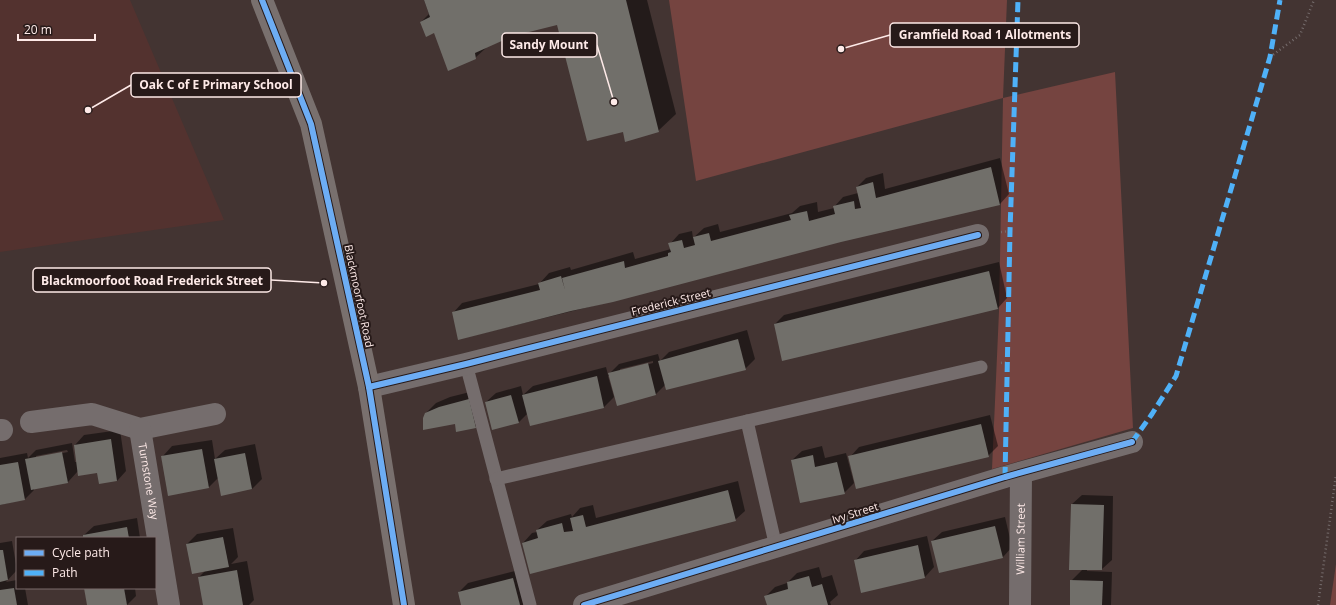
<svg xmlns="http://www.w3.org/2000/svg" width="1336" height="605" viewBox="0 0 1336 605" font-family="'Open Sans',sans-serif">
<rect width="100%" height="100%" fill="#433432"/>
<!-- built -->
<polygon fill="#53322f" points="0,0 130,0 224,220 0,252"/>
<!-- green -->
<g fill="#754440">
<polygon points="669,0 1007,0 1003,98 1115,72 1133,428 992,469 999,311 1003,98 696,181"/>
<polygon points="1336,564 1336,605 1330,605"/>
</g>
<!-- shadow -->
<g fill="#0007" fill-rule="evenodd">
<polygon points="424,0 647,0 676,114 658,131 623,131 558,24 513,35 487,47 475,58 421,22 429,14"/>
<polygon points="1000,158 1009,194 1000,204 841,241 613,301 459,339 453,313 462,303 539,284 549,273 570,267 571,270 633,252 635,259 671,249 670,244 679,234 692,231 693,238 704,228 718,224 720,232 792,213 800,206 817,202 818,212 834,208 834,207 843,197 858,193 857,187 866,178 883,173 885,189"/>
<polygon points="999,262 1007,298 998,308 775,324 784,315"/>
<path d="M747,330L755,359L745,369L665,385L656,394L618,405L610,376H608L614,397L604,407L531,425L528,413L519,422L486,402L496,393L521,386L523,395L533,386L606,367L608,375L619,364L658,354L660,361L669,352ZM653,361V363L620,371V369Z"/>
<polygon points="478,390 485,417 475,427 456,423 426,413 436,403 450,397"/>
<polygon points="990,415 998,446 988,456 850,457 859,447"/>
<path d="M120,430L126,471L117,481L98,472L78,471L68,482L34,488V490L25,499L0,505V458L27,453L28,458L36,450L72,443L75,462H77L75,445L84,435ZM67,450L68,452L36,458V456Z"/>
<polygon points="212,440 215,459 225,450 255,444 262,479 252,489 219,477 209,487 163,456 172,446"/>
<polygon points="822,446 825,458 846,453 854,483 844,493 792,460 802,451"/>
<polygon points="738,481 745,511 735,520 523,543 532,533 537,532 537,530 547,521 571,514 572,517 580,508 593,505 596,518"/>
<polygon points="1082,495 1113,496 1112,560 1102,569 1087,569 1087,571 1112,572 1111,605 1071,605 1071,581 1083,569 1072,504"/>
<polygon points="1005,517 1012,547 1003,557 932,541 942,532"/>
<polygon points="137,518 140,538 84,538 84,535 94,526"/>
<polygon points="233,528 238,557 231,564 247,561 254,600 249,605 204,605 199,577 205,571 187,544 197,534"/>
<polygon points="927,536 934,567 925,577 855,561 864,551"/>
<polygon points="12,541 17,570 6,582 17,580 17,588 25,588 28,605 0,605 0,543"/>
<polygon points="819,567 822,578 832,575 838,595 830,602 831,605 768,605 765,597 775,587 787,583 797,573"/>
<polygon points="523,569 523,605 462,605 459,592 468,583"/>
<polygon points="85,588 135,588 136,596 127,605 88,605"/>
</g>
<!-- building -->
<g fill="#716f6a">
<polygon points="424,0 626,0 659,132 625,142 623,132 587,141 557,25 513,36 475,53 476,59 448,71 434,33 426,37 420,22 430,17"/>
<polygon points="991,167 1000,205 841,242 613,302 571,311 458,340 452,312 540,290 538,283 561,276 565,290 562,278 624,261 625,268 668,256 668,253 671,252 668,243 682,240 684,248 695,245 693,237 709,233 711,241 791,220 789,215 807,211 809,221 835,214 833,206 854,201 855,209 861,208 856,187 873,182 876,198"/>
<polygon points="989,271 998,309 866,341 782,361 774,324"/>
<polygon points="738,339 746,370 666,390 658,361"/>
<polygon points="648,363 656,395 617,406 608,373"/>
<polygon points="597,376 604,408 530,426 522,395"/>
<polygon points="511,395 519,423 492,430 485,402"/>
<polygon points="469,399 476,428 456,432 455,424 423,430 423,418 425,413 439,407"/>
<polygon points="981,424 989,457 856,489 848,456"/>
<polygon points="111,439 117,481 99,484 97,473 78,476 74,445"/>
<polygon points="202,449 209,488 168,496 161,456"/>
<polygon points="62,452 68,483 31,490 25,459"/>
<polygon points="245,453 252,489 221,496 214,459"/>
<polygon points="813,455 815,467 837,462 845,494 800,503 791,460"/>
<polygon points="18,462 25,500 0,505 0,465"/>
<polygon points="728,490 736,521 530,574 522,543 538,538 536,530 562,523 564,532 573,531 570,518 583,515 586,527"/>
<polygon points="1071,504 1104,505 1102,570 1069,570"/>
<polygon points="995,526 1003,558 939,573 931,541"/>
<polygon points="127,527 129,538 83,538 83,535"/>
<polygon points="223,537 229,567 192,574 186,544"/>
<polygon points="918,545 925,578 861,593 854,560"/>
<polygon points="0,550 3,550 8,580 0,582"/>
<polygon points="237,570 243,605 203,605 198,577"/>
<polygon points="809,576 812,587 822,584 828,605 767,605 764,596 788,589 787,582"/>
<polygon points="513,578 520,605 461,605 458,592"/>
<polygon points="1070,580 1103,581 1102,605 1070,605"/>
<polygon points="14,588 17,605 0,605 0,590"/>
<polygon points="84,588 124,588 127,605 87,605"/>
</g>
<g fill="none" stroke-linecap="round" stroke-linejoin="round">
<!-- path -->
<g stroke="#756c6c" stroke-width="2.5" stroke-dasharray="1 3" stroke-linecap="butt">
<polyline points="1270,57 1300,35 1314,0"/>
<polyline points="1001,232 1010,231"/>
<polyline points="1001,363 1008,362"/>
<polyline points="1318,605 1336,475"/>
</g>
<!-- lane -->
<g stroke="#756d6d" stroke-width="13">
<polyline points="466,364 530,605"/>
<polyline points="747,421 776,547"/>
<polyline points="496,479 981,367"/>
</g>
<!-- street -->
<g stroke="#756d6d" stroke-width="22">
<polyline points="369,387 466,364 978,235"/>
<polyline points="31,422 92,414 140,429 215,414"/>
<path id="s1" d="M140,429L169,605"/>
<polyline points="0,430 2,430"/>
<polyline points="584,605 1005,477 1132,442"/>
<path id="s2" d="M1020,605L1021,473"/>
</g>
<!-- secondary -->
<polyline stroke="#79706e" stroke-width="22" points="262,0 311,124 369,387 404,605"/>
<!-- quiet -->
<g stroke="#4fb1f8" stroke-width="5" stroke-dasharray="10 5" stroke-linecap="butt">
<polyline points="1132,442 1152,414 1176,376 1270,57 1280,0"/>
<polyline points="1005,477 1010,231 1018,0"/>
</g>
<defs>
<g id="cycleway">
<polyline points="262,0 311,124 369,387 404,605"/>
<polyline points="369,387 466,364 978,235"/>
<polyline points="584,605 1005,477 1132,442"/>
</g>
</defs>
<!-- cycleway casing -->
<use href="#cycleway" stroke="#271a19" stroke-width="8"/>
<!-- cycleway -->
<use href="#cycleway" stroke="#6dadf4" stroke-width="6"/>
</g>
<g text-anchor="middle" stroke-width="4" stroke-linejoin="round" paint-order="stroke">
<!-- street labels -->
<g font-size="11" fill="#feeae8" stroke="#271a19">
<text transform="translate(359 296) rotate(78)" y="4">Blackmoorfoot Road</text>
<text transform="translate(671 302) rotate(-14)" y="4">Frederick Street</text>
<text dy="4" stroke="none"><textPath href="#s1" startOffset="53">Turnstone Way</textPath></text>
<text transform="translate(855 513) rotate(-17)" y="4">Ivy Street</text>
<text dy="4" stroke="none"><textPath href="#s2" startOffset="66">William Street</textPath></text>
</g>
</g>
<!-- callouts -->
<path fill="none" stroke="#feeae8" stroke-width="1.5" d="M841 49L890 35M614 102L597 45M88 110L131 85M324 283L271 280"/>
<g fill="#feeae8" stroke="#271a19" stroke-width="1.5">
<circle cx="841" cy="49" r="4"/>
<circle cx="614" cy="102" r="4"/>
<circle cx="88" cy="110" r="4"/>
<circle cx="324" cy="283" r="4"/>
</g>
<g fill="#271a19" stroke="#feeae8" stroke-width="1.5">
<rect x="890" y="23" width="189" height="24" rx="4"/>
<rect x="502" y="33" width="95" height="24" rx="4"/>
<rect x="131" y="73" width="170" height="24" rx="4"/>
<rect x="33" y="268" width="238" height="24" rx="4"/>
</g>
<g font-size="12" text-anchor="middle" font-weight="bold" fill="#feeae8">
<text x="985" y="39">Gramfield Road 1 Allotments</text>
<text x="549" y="49">Sandy Mount</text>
<text x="216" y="89">Oak C of E Primary School</text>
<text x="152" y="285">Blackmoorfoot Road Frederick Street</text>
</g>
<!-- legend -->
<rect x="16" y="537" width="140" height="52" fill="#271a19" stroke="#7d6d6c"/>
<rect x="24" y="550" width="20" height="6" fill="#6dadf4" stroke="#7d6d6c"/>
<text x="52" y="557" font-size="12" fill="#feeae8">Cycle path</text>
<rect x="24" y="570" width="20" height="6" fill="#4fb1f8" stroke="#7d6d6c"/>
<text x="52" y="577" font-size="12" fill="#feeae8">Path</text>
<!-- scale -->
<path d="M18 34v6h77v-6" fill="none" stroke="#feeae8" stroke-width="2"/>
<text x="24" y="34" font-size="12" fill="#feeae8" stroke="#271a19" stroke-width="3" paint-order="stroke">20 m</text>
</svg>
